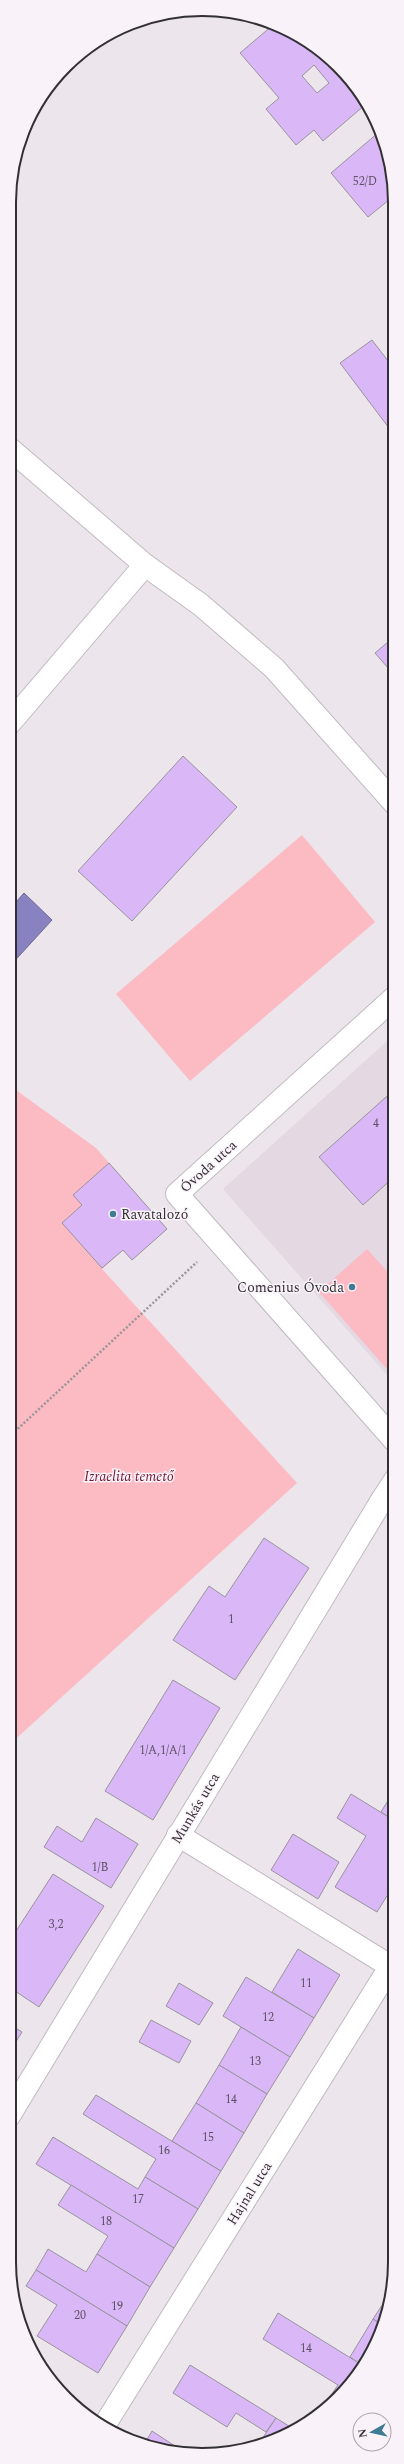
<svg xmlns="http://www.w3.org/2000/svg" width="404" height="2464" viewBox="0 0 404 2464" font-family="Spectral,serif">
<rect width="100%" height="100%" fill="#ece5eb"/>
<!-- built -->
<polygon fill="#e4d8e3" points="395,1034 395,1384 223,1189"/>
<!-- green -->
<g fill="#fcbac2">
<polygon points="302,835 375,922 190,1081 116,994"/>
<polygon points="9,1085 96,1148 167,1229 132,1260 123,1250 102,1269 297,1483 9,1745"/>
<polygon points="367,1249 395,1280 394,1377 319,1292"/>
</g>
<!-- water -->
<polygon fill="#8982c1" stroke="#6f6996" points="24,893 52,920 9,967 9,910"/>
<!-- building -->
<g fill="#dab8f8" stroke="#98949c" fill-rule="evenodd">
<path d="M273,25L287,29L339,66L366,104L323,141L314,130L296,145L266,109L279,98L240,53ZM314,65L329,83L317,93L302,76Z"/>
<polygon points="379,132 395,195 368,217 331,173"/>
<polygon points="372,340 395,370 395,436 340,363"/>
<polygon points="9,579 16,585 9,593"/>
<polygon points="395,636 395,676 375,653"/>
<polygon points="183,756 237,807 132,921 78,871"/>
<polygon points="395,1089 395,1176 363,1205 319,1157"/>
<polygon points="109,1163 167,1229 132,1260 123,1250 102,1268 62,1223 82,1205 73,1195"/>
<polygon points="264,1538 309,1568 235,1680 173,1640 209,1586 225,1597"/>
<polygon points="173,1680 220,1708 153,1820 105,1791"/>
<polygon points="395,1789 395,1821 381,1812"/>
<polygon points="351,1794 395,1821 395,1883 377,1912 335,1887 366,1836 337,1818"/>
<polygon points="96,1818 138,1844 111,1888 44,1847 57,1826 82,1842"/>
<polygon points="293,1834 339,1862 318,1899 271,1870"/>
<polygon points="53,1874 104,1906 39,2007 9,1987 9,1942"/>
<polygon points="298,1949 340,1975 314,2018 272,1992"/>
<polygon points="246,1977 314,2018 290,2057 223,2016"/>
<polygon points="179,1983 213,2003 199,2025 166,2006"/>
<polygon points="151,2020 191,2041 179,2063 139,2042"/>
<polygon points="9,2024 22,2032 9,2053"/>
<polygon points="241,2027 290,2057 267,2094 219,2065"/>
<polygon points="219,2065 267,2094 244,2133 196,2103"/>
<polygon points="96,2095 221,2171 198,2209 145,2177 156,2159 83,2114"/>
<polygon points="196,2103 244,2133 221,2171 172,2141"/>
<polygon points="53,2137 138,2189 145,2177 198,2209 174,2248 36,2164"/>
<polygon points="71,2185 174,2248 150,2287 97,2254 108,2236 58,2205"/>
<polygon points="48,2249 86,2272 97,2254 150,2287 127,2326 36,2270"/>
<polygon points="36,2270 127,2326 98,2373 37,2336 57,2305 26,2286"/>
<polygon points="390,2293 381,2324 373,2319"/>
<polygon points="278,2313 362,2365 334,2401 329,2398 338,2385 263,2339"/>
<polygon points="373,2319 381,2324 375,2347 362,2365 350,2357"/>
<polygon points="190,2365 276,2418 266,2432 236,2413 227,2427 173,2393"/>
<polygon points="329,2398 334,2401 321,2412"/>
<polygon points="276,2418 292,2428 264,2445 258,2445"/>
<polygon points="152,2431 187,2454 145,2443"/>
</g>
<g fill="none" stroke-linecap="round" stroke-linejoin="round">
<defs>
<g id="service">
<polyline points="9,448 145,565 201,605 274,668 395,804"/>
<polyline points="9,724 145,565"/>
<polyline points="382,1500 395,1480"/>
</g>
<g id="minor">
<polyline points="395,997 177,1194 395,1441"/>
<polyline points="178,1835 390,1966"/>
<polyline points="9,2116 382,1500"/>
<polyline points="104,2426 395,1959"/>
</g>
</defs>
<!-- service casing -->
<use href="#service" stroke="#c1bac0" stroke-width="24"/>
<!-- minor casing -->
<use href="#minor" stroke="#c1bac0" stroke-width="24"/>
<!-- path -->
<polyline stroke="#9a9599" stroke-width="2.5" stroke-dasharray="2 2" stroke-linecap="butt" points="9,1437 197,1262"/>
<!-- service -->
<use href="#service" stroke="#fff" stroke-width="22"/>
<!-- minor -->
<use href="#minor" stroke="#fff" stroke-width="22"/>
</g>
<!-- markers -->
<g fill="#3f7b93" stroke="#faf2f9" stroke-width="1.5">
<circle cx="113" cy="1214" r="4"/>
<circle cx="352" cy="1287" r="4"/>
</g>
<g text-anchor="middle" stroke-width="3" stroke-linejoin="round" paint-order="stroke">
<!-- number labels -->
<g font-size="12" fill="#5d5264">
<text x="365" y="185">52/D</text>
<text x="376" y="1127">4</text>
<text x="231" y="1623">1</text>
<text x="163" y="1754">1/A,1/A/1</text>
<text x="100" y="1871">1/B</text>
<text x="56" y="1928">3,2</text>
<text x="306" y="1987">11</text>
<text x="268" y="2021">12</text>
<text x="255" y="2065">13</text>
<text x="231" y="2103">14</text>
<text x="208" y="2141">15</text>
<text x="164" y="2154">16</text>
<text x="138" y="2203">17</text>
<text x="106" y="2225">18</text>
<text x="117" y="2310">19</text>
<text x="80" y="2319">20</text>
<text x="306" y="2352">14</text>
</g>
<!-- street labels -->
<g font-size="14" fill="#333033" stroke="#faf2f9">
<text transform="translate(208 1166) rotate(-42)" y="5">Óvoda utca</text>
<text transform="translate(195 1808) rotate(-59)" y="5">Munkás utca</text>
<text transform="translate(249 2193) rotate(-58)" y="5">Hajnal utca</text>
</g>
<!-- poi labels -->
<g font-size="14" fill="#333033" stroke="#faf2f9" text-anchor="start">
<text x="121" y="1219">Ravatalozó</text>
<text x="344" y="1292" text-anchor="end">Comenius Óvoda</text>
</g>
<!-- park labels -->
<g font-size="14" font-style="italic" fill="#72182f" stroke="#faf2f9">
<text x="129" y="1481">Izraelita temető</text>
</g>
</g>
<!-- crop -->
<path d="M0 0H404V2464H0ZM202 16H202A186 186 0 0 1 388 202V2262A186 186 0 0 1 202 2448H202A186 186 0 0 1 16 2262V202A186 186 0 0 1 202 16Z" fill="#faf2f9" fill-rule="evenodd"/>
<path fill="none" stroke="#333033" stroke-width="2" d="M202 16H202A186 186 0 0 1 388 202V2262A186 186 0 0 1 202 2448H202A186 186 0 0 1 16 2262V202A186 186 0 0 1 202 16Z"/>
<!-- north arrow -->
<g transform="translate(372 2432) rotate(262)"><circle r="19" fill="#faf2f9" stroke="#aaa4aa"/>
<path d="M0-3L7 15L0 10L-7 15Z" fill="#3f7b93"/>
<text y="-6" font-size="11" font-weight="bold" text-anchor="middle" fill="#333033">N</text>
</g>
</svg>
